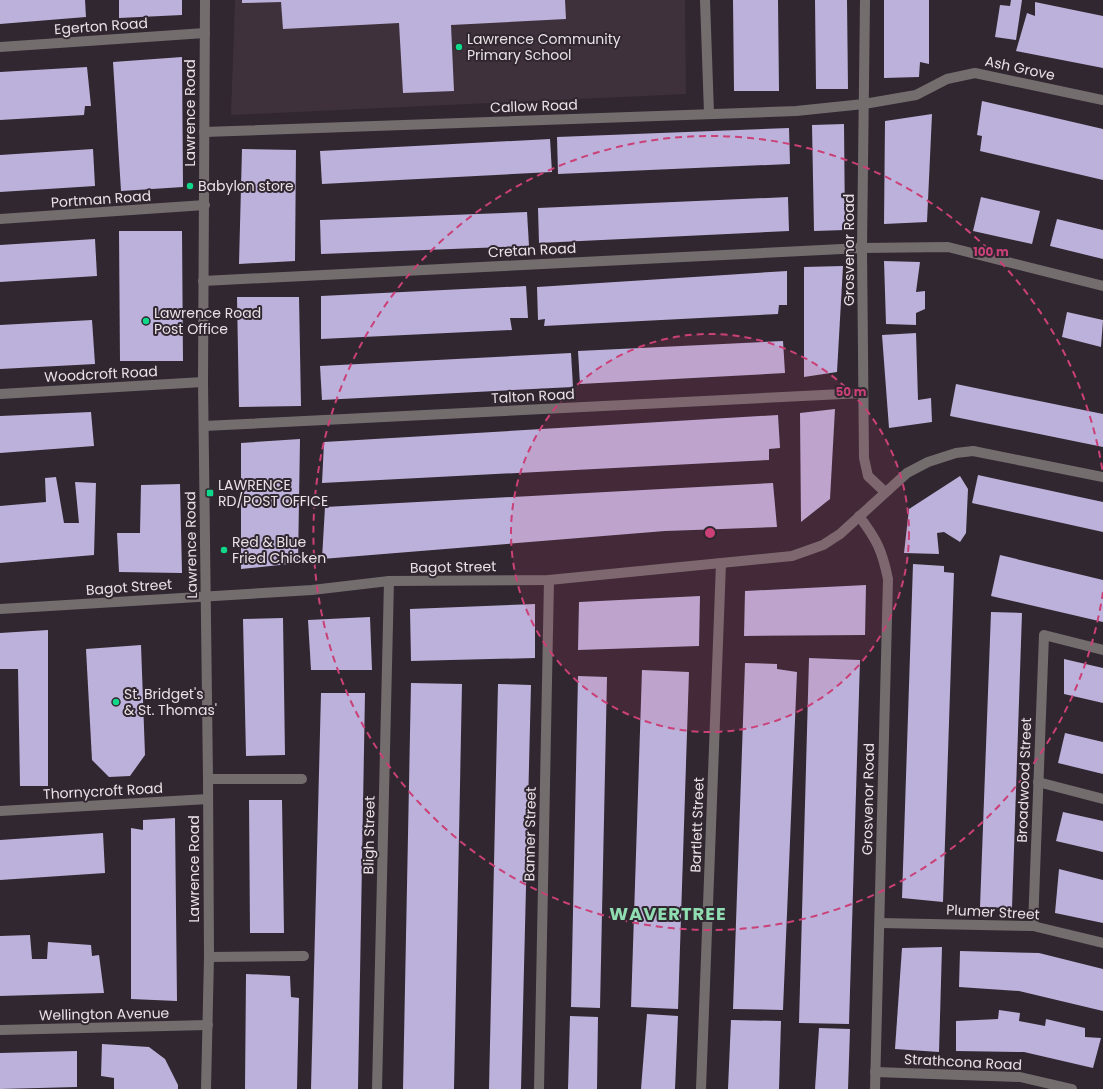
<svg xmlns="http://www.w3.org/2000/svg" width="1103" height="1089" viewBox="0 0 1103 1089" font-family="Poppins,sans-serif">
<rect width="100%" height="100%" fill="#312730"/>
<!-- built -->
<polygon fill="#3f313c" points="235,0 685,0 686,94 231,115"/>
<!-- building -->
<g fill="#bcb1da">
<polygon points="0,0 85,0 86,17 0,24"/>
<polygon points="119,0 182,0 182,15 119,18"/>
<polygon points="242,0 565,0 566,19 451,25 454,91 403,93 399,23 283,29 281,2 242,3"/>
<polygon points="733,0 778,0 779,91 734,91"/>
<polygon points="815,0 847,0 848,89 816,89"/>
<polygon points="884,0 929,0 929,64 920,62 919,77 884,78"/>
<polygon points="1011,0 1022,0 1016,40 995,37 1000,5 1010,6"/>
<polygon points="1035,2 1103,16 1103,68 1016,51 1027,13 1035,16"/>
<polygon points="182,57 183,187 121,191 113,62"/>
<polygon points="87,67 91,106 85,106 84,115 0,120 0,72"/>
<polygon points="982,101 1103,129 1103,180 980,151 982,136 977,135"/>
<polygon points="932,114 927,222 884,224 885,121"/>
<polygon points="844,124 845,230 814,231 812,125"/>
<polygon points="789,128 790,164 558,174 557,137"/>
<polygon points="550,139 552,172 322,184 320,151"/>
<polygon points="93,149 95,186 0,192 0,155"/>
<polygon points="242,149 296,150 295,261 239,264"/>
<polygon points="788,197 789,231 539,243 538,208"/>
<polygon points="981,197 1040,211 1032,244 973,231"/>
<polygon points="527,212 529,246 321,254 320,220"/>
<polygon points="1057,219 1103,230 1103,259 1050,246"/>
<polygon points="119,231 182,231 183,361 120,361"/>
<polygon points="95,239 97,276 0,282 0,245"/>
<polygon points="884,261 920,262 916,292 925,291 925,309 916,313 916,325 886,324"/>
<polygon points="843,266 837,372 804,377 804,267"/>
<polygon points="787,271 787,305 779,305 778,314 544,326 545,319 538,320 537,287"/>
<polygon points="526,286 528,318 510,318 512,330 321,339 321,296"/>
<polygon points="237,297 299,297 301,406 239,407"/>
<polygon points="1067,312 1103,320 1101,347 1062,337"/>
<polygon points="92,320 95,364 0,369 0,325"/>
<polygon points="916,333 918,400 931,398 932,422 889,428 882,335"/>
<polygon points="783,341 785,373 580,384 578,351"/>
<polygon points="571,353 573,387 322,400 320,366"/>
<polygon points="956,384 1103,414 1103,447 950,416"/>
<polygon points="835,409 830,499 801,522 800,413"/>
<polygon points="91,412 94,446 0,453 0,416"/>
<polygon points="778,415 780,448 769,449 769,460 322,483 324,442"/>
<polygon points="300,439 298,563 241,569 241,443"/>
<polygon points="978,475 1103,502 1103,532 972,503"/>
<polygon points="960,476 968,489 966,533 960,542 944,532 937,533 939,554 904,553 909,509"/>
<polygon points="56,477 64,523 79,523 75,482 96,483 94,555 0,563 0,506 46,502 45,478"/>
<polygon points="773,483 777,527 665,531 322,559 325,507"/>
<polygon points="180,484 182,573 119,572 117,533 140,533 141,485"/>
<polygon points="1000,555 1103,580 1103,622 991,596"/>
<polygon points="913,564 944,566 944,572 954,573 943,902 902,898"/>
<polygon points="866,585 865,635 744,636 745,591"/>
<polygon points="700,596 699,646 578,650 579,602"/>
<polygon points="535,604 535,658 411,661 410,609"/>
<polygon points="991,612 1022,613 1012,908 980,907"/>
<polygon points="370,617 372,670 311,670 308,620"/>
<polygon points="283,618 285,755 246,756 243,619"/>
<polygon points="48,630 48,786 20,786 18,669 0,669 0,633"/>
<polygon points="141,645 145,755 130,776 109,777 92,760 86,649"/>
<polygon points="809,658 860,660 849,1024 799,1023"/>
<polygon points="1064,659 1103,668 1103,703 1064,694"/>
<polygon points="745,663 777,664 777,669 797,672 783,1010 733,1009"/>
<polygon points="642,670 689,672 678,1009 631,1007"/>
<polygon points="578,676 607,677 600,1008 571,1007"/>
<polygon points="411,683 462,684 454,1089 403,1089"/>
<polygon points="498,684 531,685 521,1089 489,1089"/>
<polygon points="321,693 365,693 358,1089 311,1089"/>
<polygon points="1065,733 1103,742 1103,774 1058,763"/>
<polygon points="249,800 282,800 284,933 250,933"/>
<polygon points="1063,812 1103,821 1103,852 1056,841"/>
<polygon points="175,818 177,1001 131,999 131,828 143,830 143,820"/>
<polygon points="103,833 105,873 0,880 0,840"/>
<polygon points="1059,869 1103,880 1103,923 1055,913"/>
<polygon points="30,935 32,959 47,959 48,942 91,945 92,956 99,955 104,993 0,996 0,936"/>
<polygon points="942,947 939,1052 895,1049 902,948"/>
<polygon points="960,951 1039,953 1103,969 1103,1011 1019,991 959,987"/>
<polygon points="246,974 290,976 291,997 299,998 297,1089 245,1089"/>
<polygon points="999,1010 1020,1013 1019,1021 1045,1026 1046,1019 1085,1028 1085,1037 1101,1038 1093,1068 1024,1052 956,1051 956,1021 998,1019"/>
<polygon points="647,1014 678,1016 675,1089 641,1089"/>
<polygon points="570,1016 598,1017 597,1089 568,1089"/>
<polygon points="731,1020 781,1021 779,1089 728,1089"/>
<polygon points="819,1028 850,1029 848,1089 815,1089"/>
<polygon points="102,1044 149,1047 165,1059 178,1085 178,1089 114,1089 114,1078 101,1076"/>
<polygon points="77,1051 77,1087 0,1089 0,1053"/>
</g>
<g fill="none" stroke-linecap="round" stroke-linejoin="round">
<!-- minor -->
<g stroke="#746d6e" stroke-width="10">
<polyline points="205,0 203,382 208,779 209,957 206,1089"/>
<polyline points="705,0 709,113"/>
<polyline points="865,0 862,248 864,458 868,476 885,492"/>
<polyline points="0,47 205,33"/>
<polyline points="204,132 796,111 864,104 916,95 947,79 975,73 1103,100"/>
<polyline points="0,219 205,205"/>
<polyline points="203,281 862,248 948,247 1103,286"/>
<polyline points="0,394 203,382"/>
<polyline points="204,426 863,393"/>
<path d="M859,516C877,540 882,550 888,579L875,1089"/>
<polyline points="0,609 312,590 389,581 549,580 792,556 823,545 840,534 907,473 928,462 956,453 973,451 1103,477"/>
<polyline points="208,779 302,779"/>
<polyline points="1038,782 1103,799"/>
<polyline points="0,811 208,799"/>
<polyline points="880,923 1033,926 1103,943"/>
<polyline points="1033,926 1044,635 1103,650"/>
<polyline points="209,957 304,956"/>
<polyline points="0,1030 208,1025"/>
<polyline points="875,1072 1020,1077 1072,1089"/>
<polyline points="377,1089 389,581"/>
<polyline points="539,1089 549,580"/>
<polyline points="701,1089 721,563"/>
</g>
</g>
<!-- distance rings -->
<circle cx="710" cy="533" r="199" fill="#ca4077" fill-opacity=".12"/>
<g fill="none" stroke="#ca4077" stroke-width="2" stroke-dasharray="7 5">
<circle cx="710" cy="533" r="199"/>
<path d="M1103 592A397 397 0 1 1 1103 474"/>
</g>
<!-- markers -->
<g fill="#0ed98a" stroke="#312730" stroke-width="1.5">
<circle cx="459" cy="47" r="4"/>
<circle cx="190" cy="186" r="4"/>
<circle cx="146" cy="321" r="4"/>
<rect x="206" y="489" width="8" height="8" rx="2"/>
<circle cx="224" cy="550" r="4"/>
<circle cx="116" cy="702" r="4"/>
</g>
<g text-anchor="middle" stroke-width="4" stroke-linejoin="round" paint-order="stroke">
<!-- street labels -->
<g font-size="14" fill="#e8e1e6" stroke="#312730">
<text transform="translate(101 26) rotate(-4)" y="5">Egerton Road</text>
<text transform="translate(1020 68) rotate(12)" y="5">Ash Grove</text>
<text transform="translate(534 106) rotate(-2)" y="5">Callow Road</text>
<text transform="translate(190 113) rotate(-90)" y="5">Lawrence Road</text>
<text transform="translate(101 199) rotate(-4)" y="5">Portman Road</text>
<text transform="translate(532 250) rotate(-3)" y="5">Cretan Road</text>
<text transform="translate(849 250) rotate(-90)" y="5">Grosvenor Road</text>
<text transform="translate(101 374) rotate(-3)" y="5">Woodcroft Road</text>
<text transform="translate(533 396) rotate(-3)" y="5">Talton Road</text>
<text transform="translate(191 545) rotate(-91)" y="5">Lawrence Road</text>
<text transform="translate(453 567) rotate(-1)" y="5">Bagot Street</text>
<text transform="translate(129 587) rotate(-4)" y="5">Bagot Street</text>
<text transform="translate(1024 780) rotate(-88)" y="5">Broadwood Street</text>
<text transform="translate(103 791) rotate(-3)" y="5">Thornycroft Road</text>
<text transform="translate(868 799) rotate(-89)" y="5">Grosvenor Road</text>
<text transform="translate(697 825) rotate(-88)" y="5">Bartlett Street</text>
<text transform="translate(530 834) rotate(-89)" y="5">Banner Street</text>
<text transform="translate(369 835) rotate(-89)" y="5">Bligh Street</text>
<text transform="translate(194 869) rotate(-90)" y="5">Lawrence Road</text>
<text transform="translate(993 912) rotate(3)" y="5">Plumer Street</text>
<text transform="translate(104 1014) rotate(-1)" y="5">Wellington Avenue</text>
<text transform="translate(963 1062) rotate(3)" y="5">Strathcona Road</text>
</g>
<!-- poi labels -->
<g font-size="14" fill="#e8e1e6" stroke="#312730" text-anchor="start">
<text x="467" y="44">Lawrence Community<tspan x="467" dy="16">Primary School</tspan></text>
<text x="198" y="191">Babylon store</text>
<text x="154" y="318">Lawrence Road<tspan x="154" dy="16">Post Office</tspan></text>
<text x="218" y="490">LAWRENCE<tspan x="218" dy="16">RD/POST OFFICE</tspan></text>
<text x="232" y="547">Red &amp; Blue<tspan x="232" dy="16">Fried Chicken</tspan></text>
<text x="124" y="699">St. Bridget's<tspan x="124" dy="16">&amp; St. Thomas'</tspan></text>
</g>
<!-- district labels -->
<g font-size="18" font-weight="bold" letter-spacing="1" fill="#8fddb0" stroke="#312730">
<text x="668" y="920">WAVERTREE</text>
</g>
</g>
<circle cx="710" cy="533" r="6" fill="#ca4077" stroke="#312730" stroke-width="2"/>
<g font-size="12" text-anchor="middle" font-weight="bold" fill="#ca4077" stroke="#312730" stroke-width="4" stroke-linejoin="round" paint-order="stroke">
<text x="991" y="256">100 m</text>
<text x="851" y="396">50 m</text>
</g>
</svg>
